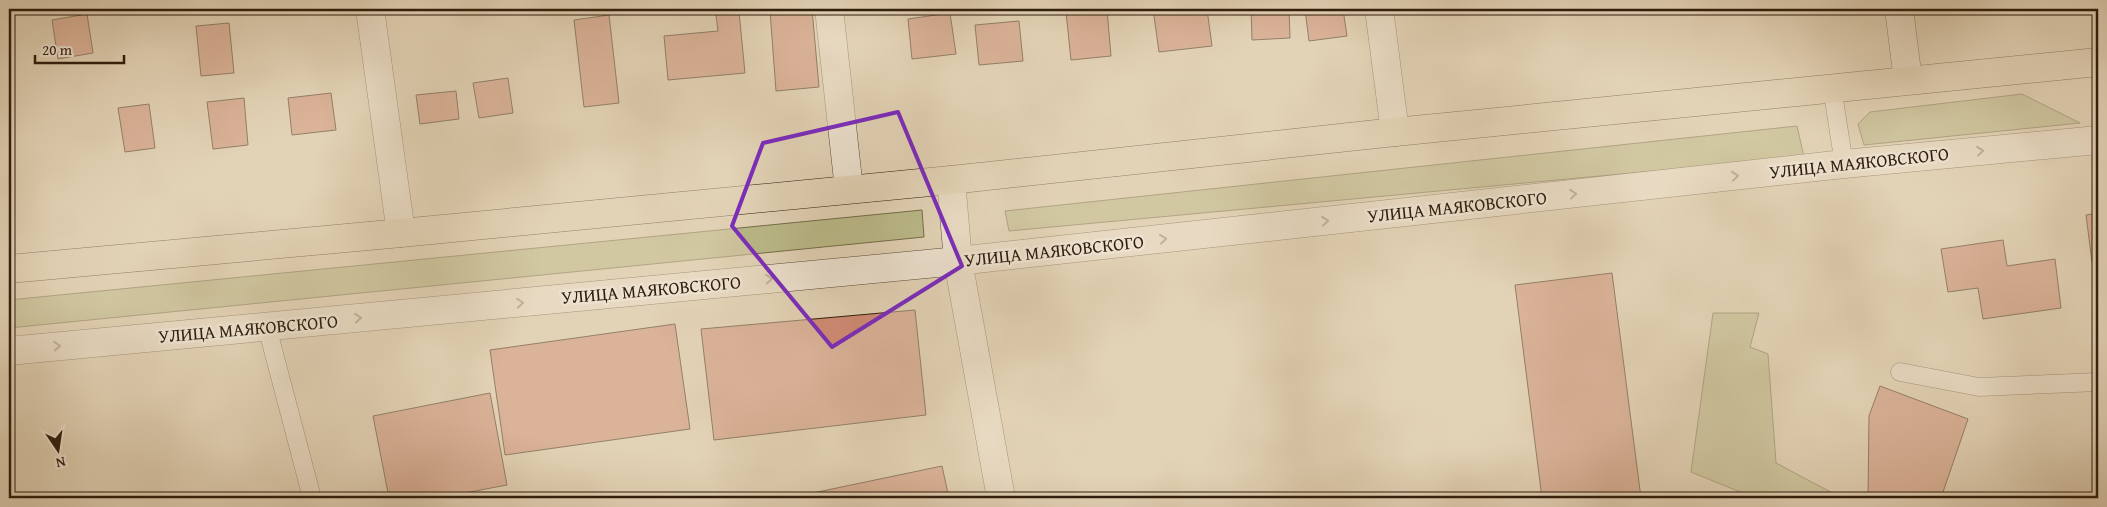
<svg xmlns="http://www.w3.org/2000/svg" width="2107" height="507" viewBox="0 0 2107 507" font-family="'Gentium Book Plus',serif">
<rect width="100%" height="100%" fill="#e3d3b7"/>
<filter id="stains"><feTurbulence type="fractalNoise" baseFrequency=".004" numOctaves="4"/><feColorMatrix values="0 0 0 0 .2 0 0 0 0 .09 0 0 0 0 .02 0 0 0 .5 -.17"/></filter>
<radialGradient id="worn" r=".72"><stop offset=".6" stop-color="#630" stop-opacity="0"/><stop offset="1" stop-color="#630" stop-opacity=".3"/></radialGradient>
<!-- green -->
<g fill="#bbba89" stroke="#746c4a">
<polygon points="2022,94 2080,123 1864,145 1858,124 1870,112"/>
<polygon points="1797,126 1804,157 1009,231 1005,211"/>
<polygon points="922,210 924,237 9,328 9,300"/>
<polygon points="1713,313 1759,313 1750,347 1768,354 1776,463 1842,498 1755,498 1691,472"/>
</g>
<!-- building -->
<g fill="#d18c76" stroke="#2e1d0c">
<polygon points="795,9 812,9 819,87 776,91 770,11"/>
<polygon points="1092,9 1107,9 1111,56 1071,60 1066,12"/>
<polygon points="1153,9 1207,9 1212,46 1159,52"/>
<polygon points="1251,9 1289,9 1290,38 1252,40"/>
<polygon points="1305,9 1343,9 1347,36 1309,41"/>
<polygon points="739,12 745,73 668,80 664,36 718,31 716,15"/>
<polygon points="950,13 956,54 912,59 908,19"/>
<polygon points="87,14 93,53 58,59 52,20"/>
<polygon points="609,15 619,103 584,107 574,20"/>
<polygon points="1019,21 1023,61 979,65 975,25"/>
<polygon points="229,23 234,73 201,76 196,26"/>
<polygon points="508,78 513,113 479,118 473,83"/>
<polygon points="456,91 459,119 420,124 416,95"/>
<polygon points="331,93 336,130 292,135 288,98"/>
<polygon points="244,98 248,145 213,149 207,102"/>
<polygon points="149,104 155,148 125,152 118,108"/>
<polygon points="2098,213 2098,261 2092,262 2086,215"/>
<polygon points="2003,240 2007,266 2055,259 2061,308 1983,319 1978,288 1948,292 1941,249"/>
<polygon points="1612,273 1641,498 1542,498 1515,285"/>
<polygon points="915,310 926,415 714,440 701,329"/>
<polygon points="675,324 690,429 505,455 490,350"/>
<polygon points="1880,386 1968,419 1941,498 1868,498 1869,416"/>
<polygon points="490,393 507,485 438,498 389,498 373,416"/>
<polygon points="942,466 949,498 809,498 808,494"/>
</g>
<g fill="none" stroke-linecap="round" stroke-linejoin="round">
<defs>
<g id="lane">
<polyline points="1832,87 1844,164"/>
<polyline points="267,327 312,498"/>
<polyline points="1900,372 1979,387 2098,382"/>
</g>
<g id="street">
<polyline points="370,9 401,233"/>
<polyline points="829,9 849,189"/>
<polyline points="1379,9 1395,132"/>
<polyline points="951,180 958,261 1001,498"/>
<polyline points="9,351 958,261 1844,164 2098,140"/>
</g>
<polyline id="secondary" points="1899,9 1908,80"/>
<polyline id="primary" points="9,269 401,233 951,180 1395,132 2098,62"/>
</defs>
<!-- lane casing -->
<use href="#lane" stroke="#5b4a37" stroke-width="19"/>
<!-- street casing -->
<use href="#street" stroke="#5b4a37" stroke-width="29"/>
<!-- secondary casing -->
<use href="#secondary" stroke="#2e1d0c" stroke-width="29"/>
<!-- primary casing -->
<use href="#primary" stroke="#2e1d0c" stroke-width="29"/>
<!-- lane -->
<use href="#lane" stroke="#ede2d0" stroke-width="18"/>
<!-- street -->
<use href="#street" stroke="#ede2d0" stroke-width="28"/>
<!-- secondary -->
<use href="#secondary" stroke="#ede2d0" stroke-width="28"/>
<!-- primary -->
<use href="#primary" stroke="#e3d3b7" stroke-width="28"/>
</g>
<!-- one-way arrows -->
<defs><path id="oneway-chevron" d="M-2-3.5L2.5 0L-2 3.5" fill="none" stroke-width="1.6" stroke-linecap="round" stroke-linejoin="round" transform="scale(1.25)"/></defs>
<g stroke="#978978">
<use href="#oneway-chevron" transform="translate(1980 151) rotate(-6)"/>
<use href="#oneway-chevron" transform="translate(1735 176) rotate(-6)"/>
<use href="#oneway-chevron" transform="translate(1573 194) rotate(-6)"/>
<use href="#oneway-chevron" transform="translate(1325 221) rotate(-6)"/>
<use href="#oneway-chevron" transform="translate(1163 239) rotate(-6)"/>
<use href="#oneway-chevron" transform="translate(769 279) rotate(-5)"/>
<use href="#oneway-chevron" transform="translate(520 303) rotate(-5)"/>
<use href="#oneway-chevron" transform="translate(358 318) rotate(-5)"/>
<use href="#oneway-chevron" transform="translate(57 346) rotate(-5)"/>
</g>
<!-- marked area -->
<path d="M0 0H2107V507H0ZM898,112L962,266L832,347L732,226L763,143Z" fill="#e3d3b7" fill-opacity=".55" fill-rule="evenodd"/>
<path fill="none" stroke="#7b2cbf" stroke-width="4" stroke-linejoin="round" d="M898,112L962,266L832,347L732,226L763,143Z"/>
<g text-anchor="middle" stroke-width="5" stroke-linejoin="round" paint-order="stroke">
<!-- street labels -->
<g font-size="18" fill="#2e1d0c" stroke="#ede2d0">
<text transform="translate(1859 163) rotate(-6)" y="6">УЛИЦА МАЯКОВСКОГО</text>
<text transform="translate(1457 207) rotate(-6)" y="6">УЛИЦА МАЯКОВСКОГО</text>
<text transform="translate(1054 251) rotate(-6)" y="6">УЛИЦА МАЯКОВСКОГО</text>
<text transform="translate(651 290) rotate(-5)" y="6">УЛИЦА МАЯКОВСКОГО</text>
<text transform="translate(248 329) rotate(-5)" y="6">УЛИЦА МАЯКОВСКОГО</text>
</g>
</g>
<!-- margin -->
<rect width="2107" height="507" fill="none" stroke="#e3d3b7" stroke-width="30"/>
<rect x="10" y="10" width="2087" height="487" fill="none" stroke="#2e1d0c" stroke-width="2.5"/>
<rect x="15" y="15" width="2077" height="477" fill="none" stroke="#2e1d0c"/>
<!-- north arrow -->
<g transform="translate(58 450) rotate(167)" stroke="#ede2d0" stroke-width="4" paint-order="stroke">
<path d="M0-4L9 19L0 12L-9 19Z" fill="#2e1d0c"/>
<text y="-8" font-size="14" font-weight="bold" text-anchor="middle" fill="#2e1d0c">N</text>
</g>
<!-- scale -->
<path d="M35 55v8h89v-8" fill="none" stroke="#2e1d0c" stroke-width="2.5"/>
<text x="42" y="55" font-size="15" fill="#2e1d0c" stroke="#ede2d0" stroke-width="4" paint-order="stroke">20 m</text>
<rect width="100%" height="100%" filter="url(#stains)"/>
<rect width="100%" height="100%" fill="url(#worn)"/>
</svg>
